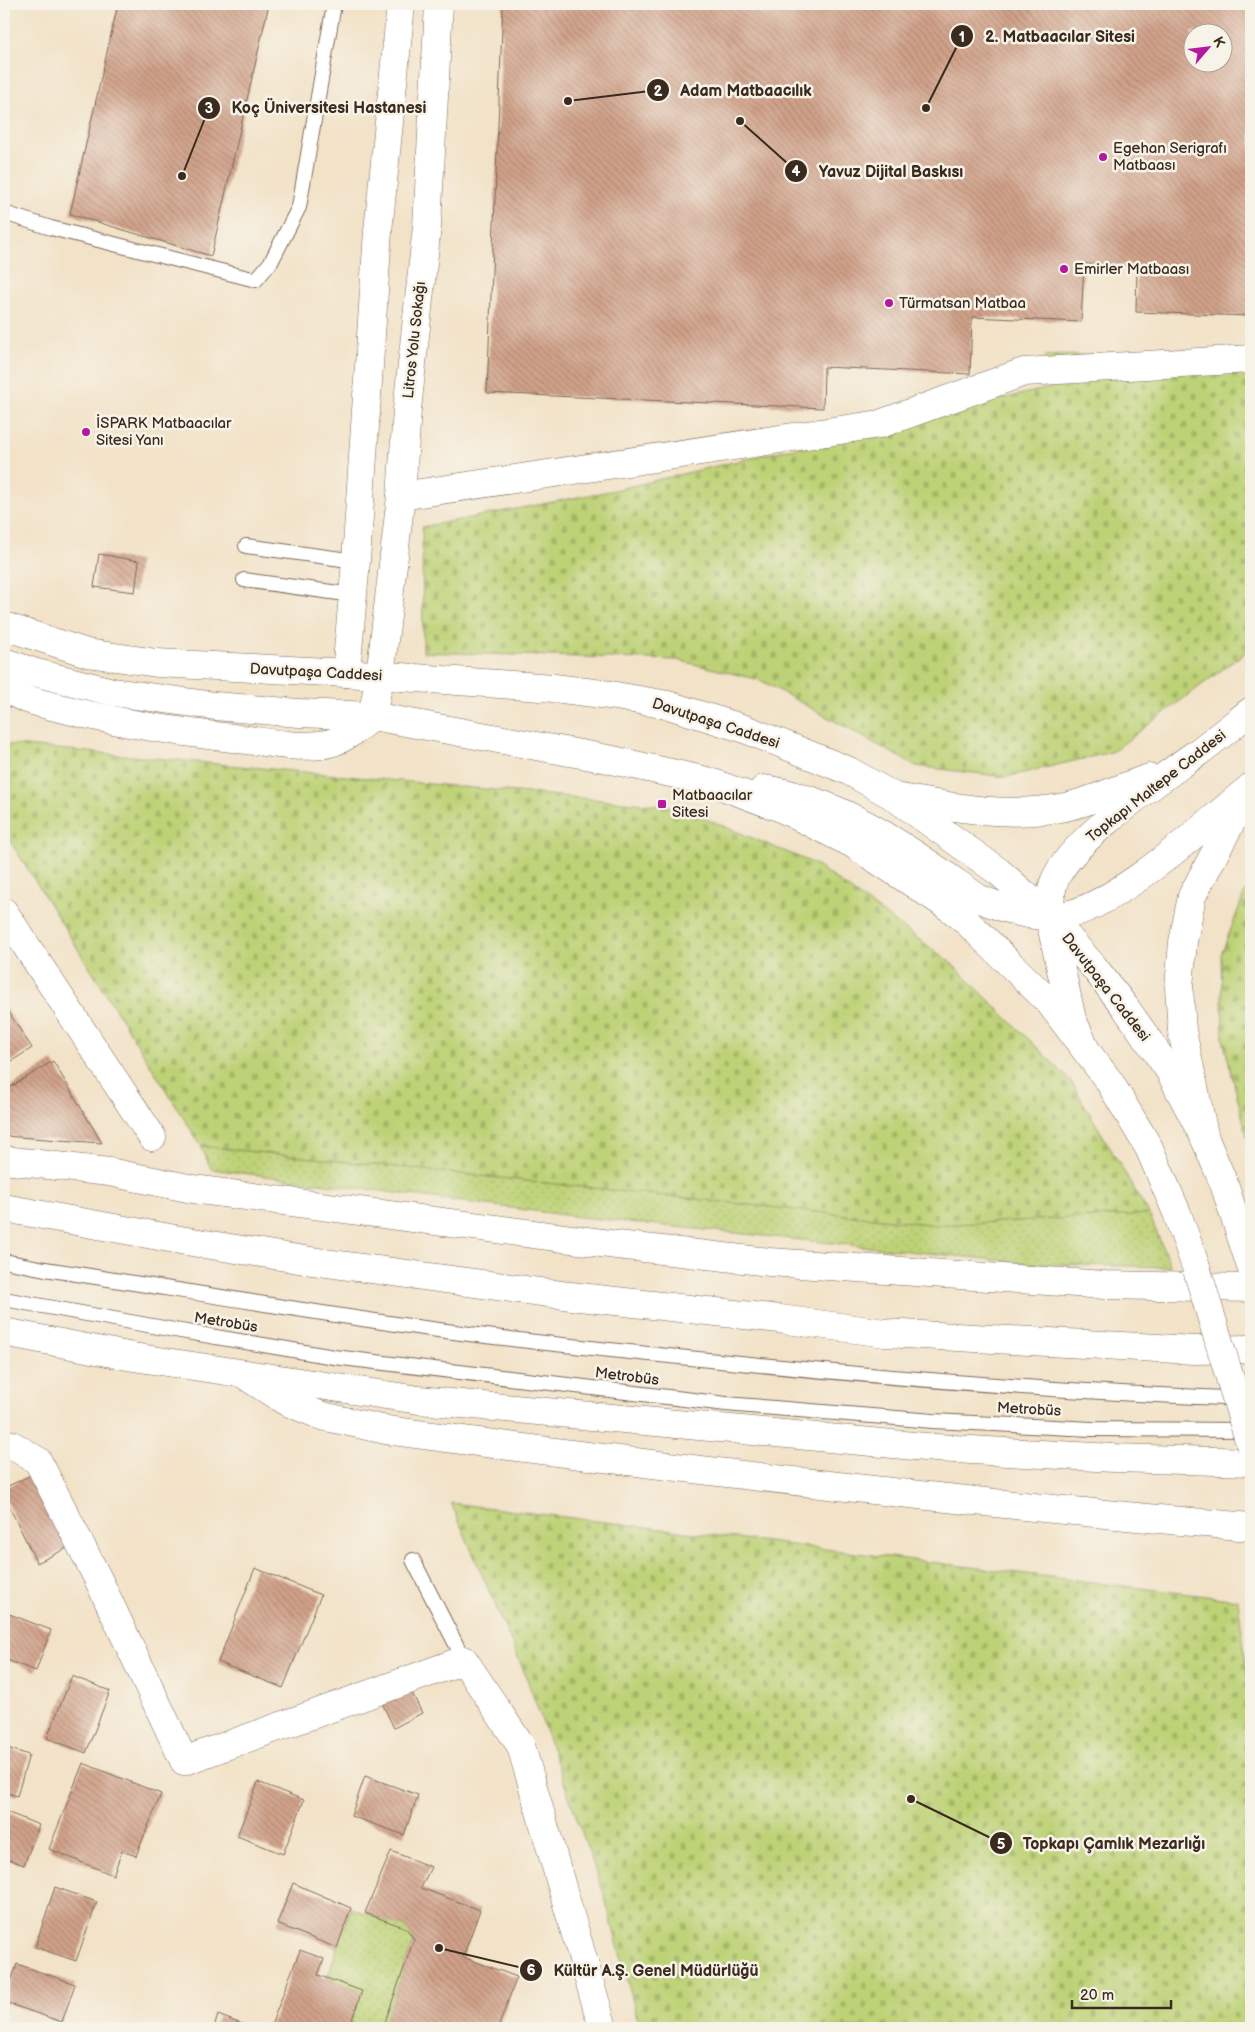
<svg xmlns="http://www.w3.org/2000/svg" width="1255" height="2032" viewBox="0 0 1255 2032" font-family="'Balsamiq Sans',sans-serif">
<defs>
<pattern id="green-dots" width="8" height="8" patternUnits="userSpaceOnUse" patternTransform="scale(1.25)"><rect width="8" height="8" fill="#bdd276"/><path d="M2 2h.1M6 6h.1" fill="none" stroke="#a3b466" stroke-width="1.8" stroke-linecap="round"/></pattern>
<pattern id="cemetery-stones" width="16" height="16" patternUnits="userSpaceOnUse" patternTransform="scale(1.25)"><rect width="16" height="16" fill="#bdd276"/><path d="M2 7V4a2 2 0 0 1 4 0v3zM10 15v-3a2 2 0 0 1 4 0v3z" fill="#a3b466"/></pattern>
<pattern id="building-back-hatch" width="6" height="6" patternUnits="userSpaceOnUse" patternTransform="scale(1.25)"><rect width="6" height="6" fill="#d1a28a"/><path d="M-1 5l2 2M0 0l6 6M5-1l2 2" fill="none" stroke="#ab8470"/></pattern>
</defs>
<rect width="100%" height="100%" fill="#f7f3e8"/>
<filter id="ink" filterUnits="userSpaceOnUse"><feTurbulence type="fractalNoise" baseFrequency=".02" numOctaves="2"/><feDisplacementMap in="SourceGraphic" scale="10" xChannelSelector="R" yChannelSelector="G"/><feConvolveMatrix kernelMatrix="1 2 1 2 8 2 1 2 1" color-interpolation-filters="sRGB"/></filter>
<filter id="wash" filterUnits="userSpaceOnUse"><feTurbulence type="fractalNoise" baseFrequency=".0096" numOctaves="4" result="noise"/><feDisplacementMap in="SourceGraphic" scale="20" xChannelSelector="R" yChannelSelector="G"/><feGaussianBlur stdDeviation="1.12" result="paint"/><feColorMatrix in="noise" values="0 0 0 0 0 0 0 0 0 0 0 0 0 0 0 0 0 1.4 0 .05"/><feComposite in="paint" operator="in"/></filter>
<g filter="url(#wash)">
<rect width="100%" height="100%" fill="#f2e2c7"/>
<!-- green -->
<g fill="url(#green-dots)" stroke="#7c7e4a">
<polygon points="201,1146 938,1225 1149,1214 1171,1267 1034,1264 580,1217 211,1169"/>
<polygon points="351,1908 406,1928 414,1939 383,2028 349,2028 362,1991 327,1978"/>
</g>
<!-- cemetery -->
<g fill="url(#cemetery-stones)" stroke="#7c7e4a">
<polygon points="1251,350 1251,648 1112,752 1006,777 916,766 760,680 677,660 423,652 422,527 610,491 1053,387 1045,356"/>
<polygon points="4,744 677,807 813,863 949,961 1070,1080 1149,1214 938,1225 201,1146 4,831"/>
<polygon points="1251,882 1251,1152 1223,1039 1221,955 1245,892"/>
<polygon points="451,1503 1238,1600 1251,1703 1251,2028 640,2028 604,1894 526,1676"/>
</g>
<g id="blocks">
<!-- building -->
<g fill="url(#building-back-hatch)" fill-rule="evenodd">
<polygon points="118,4 269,4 211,256 70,214"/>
<path d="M503,4H1251V316L1136,312L1137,266L1084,264L1081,322L972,317L970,374L824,367L823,408L487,393ZM1192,32H1222V62H1192Z"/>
<polygon points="99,554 139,561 135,592 94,587"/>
<polygon points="6,1008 32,1048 4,1066 4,1009"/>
<polygon points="53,1061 102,1143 4,1136 4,1091"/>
<polygon points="31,1475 67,1548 37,1563 4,1496 4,1488"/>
<polygon points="255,1568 321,1595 283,1688 218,1662"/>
<polygon points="4,1612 51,1630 36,1671 4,1659"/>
<polygon points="72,1676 110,1691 86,1753 47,1738"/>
<polygon points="408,1685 422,1713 394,1728 380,1699"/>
<polygon points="4,1747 29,1755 17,1796 4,1792"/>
<polygon points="83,1763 161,1794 136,1856 122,1851 113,1875 49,1849"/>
<polygon points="365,1776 418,1795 404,1835 351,1816"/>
<polygon points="258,1782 304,1800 283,1854 237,1836"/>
<polygon points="4,1811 39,1825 24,1865 4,1858"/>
<polygon points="391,1851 431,1867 421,1888 480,1910 463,1957 517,1977 498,2028 383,2028 414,1939 406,1928 365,1913"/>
<polygon points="293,1883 351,1908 337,1948 277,1924"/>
<polygon points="55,1887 97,1902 76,1961 35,1947"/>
<polygon points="300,1950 324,1959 318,1975 362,1991 349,2028 270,2028"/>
<polygon points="17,1964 75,1984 62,2022 4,2002"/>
<polygon points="218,2015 252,2028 214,2028"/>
</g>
</g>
</g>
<g filter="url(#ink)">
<use href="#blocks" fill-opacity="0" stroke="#7b6a59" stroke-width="1"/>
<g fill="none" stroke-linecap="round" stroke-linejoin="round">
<defs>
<g id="service">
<polyline points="4,213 51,228 256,280 271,262 299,207 334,4"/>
<polyline points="246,546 356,561"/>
<polyline points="244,580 353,595"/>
<path d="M4,1261L45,1269C174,1289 302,1311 431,1329C534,1343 637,1353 740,1363C910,1380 1080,1393 1251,1399"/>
<polyline points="4,1299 169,1329 334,1357 726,1404 933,1421 1092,1429 1251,1430"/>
<polyline points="413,1560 464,1660"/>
</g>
<g id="minor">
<polyline points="401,496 880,424 1024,372 1251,359"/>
<polyline points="4,912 152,1137"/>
<polyline points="4,1443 12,1445 38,1461 99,1581 184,1761 464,1660 521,1746 603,2028"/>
</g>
<g id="secondary">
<polyline points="346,673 356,561 378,231 401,4"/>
<polyline points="380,676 401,496 407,410 427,226 439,4"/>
</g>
<g id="primary">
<polyline points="4,626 87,653 157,663 346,673 554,688 610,695 668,705 745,729 849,771 893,796 999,872 1049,916 1093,966 1125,1007 1169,1070 1205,1139"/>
<polyline points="4,662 33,672 113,692 215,706 299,713 372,716 608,759 711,782 781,808 853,844 943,903 962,917 1050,1003 1087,1052"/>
<path d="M4,686C20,700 44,704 64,709C122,724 181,732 240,739C266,742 294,748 320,745C341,743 357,729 372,716L380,676"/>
<path d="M764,789C844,800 913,853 978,898C1001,908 1033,918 1059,916C1111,912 1209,821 1251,787"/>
<path d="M901,798C955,808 1010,818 1065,807C1094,801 1121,787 1149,778"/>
<polyline points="1243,800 1192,896 1183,942 1179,987 1182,1031 1205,1139 1224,1184 1251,1267"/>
<path d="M1197,1270L1177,1213L1149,1148L1109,1081L1087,1052L1072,1019L1049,916C1050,906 1050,893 1054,882C1070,840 1159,781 1197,753C1215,740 1233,725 1251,711"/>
</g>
<g id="trunk">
<polyline points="4,1160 109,1172 193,1189 617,1245 770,1262 1105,1285 1251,1288"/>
<polyline points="4,1208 186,1241 311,1261 570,1296 780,1319 885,1333 1194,1350 1251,1349"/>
<polyline points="4,1332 133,1357 419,1400 936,1448 1114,1458 1251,1462"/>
<path d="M249,1378L285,1401L322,1416L386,1430C674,1468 962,1503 1251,1527"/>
</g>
</defs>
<!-- service casing -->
<use href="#service" stroke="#7b6a59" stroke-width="16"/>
<!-- minor casing -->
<use href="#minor" stroke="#7b6a59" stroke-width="29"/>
<!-- secondary casing -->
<use href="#secondary" stroke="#7b6a59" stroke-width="29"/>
<!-- primary casing -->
<use href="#primary" stroke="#7b6a59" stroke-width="29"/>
<!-- trunk casing -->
<use href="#trunk" stroke="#7b6a59" stroke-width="29"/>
<!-- service -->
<use href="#service" stroke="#fff" stroke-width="14"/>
<!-- minor -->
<use href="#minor" stroke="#fff" stroke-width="28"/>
<!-- secondary -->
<use href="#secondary" stroke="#fff" stroke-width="28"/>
<!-- primary -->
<use href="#primary" stroke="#fff" stroke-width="28"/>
<!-- trunk -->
<use href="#trunk" stroke="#fff" stroke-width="28"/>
<defs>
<polyline id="primary-bridge" points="1197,1270 1251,1447"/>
</defs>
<!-- primary-bridge casing -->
<use href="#primary-bridge" stroke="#7b6a59" stroke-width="29" stroke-linecap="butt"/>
<!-- primary-bridge -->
<use href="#primary-bridge" stroke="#fff" stroke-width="28"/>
</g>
</g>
<!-- markers -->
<g fill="#b5179e" stroke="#f7f3e8" stroke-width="2">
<circle cx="1103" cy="157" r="5"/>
<circle cx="1064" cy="269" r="5"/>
<circle cx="889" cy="303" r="5"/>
<circle cx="86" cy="432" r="5"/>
<rect x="657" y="799" width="10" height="10" rx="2.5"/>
</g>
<g text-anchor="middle" stroke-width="5" stroke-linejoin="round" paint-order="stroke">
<!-- poi labels -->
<g font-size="15" fill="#3b2a1e" stroke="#f7f3e8" text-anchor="start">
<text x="1113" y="153">Egehan Serigrafı<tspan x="1113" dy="17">Matbaası</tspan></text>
<text x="1074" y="274">Emirler Matbaası</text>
<text x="899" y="308">Türmatsan Matbaa</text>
<text x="96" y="428">İSPARK Matbaacılar<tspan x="96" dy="17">Sitesi Yanı</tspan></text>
<text x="672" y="800">Matbaacılar<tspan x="672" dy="17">Sitesi</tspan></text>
</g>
<!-- street labels -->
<g font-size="15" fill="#3b2a1e" stroke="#f7f3e8">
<text transform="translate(414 340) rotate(-84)" y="5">Litros Yolu Sokağı</text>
<text transform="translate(316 672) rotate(3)" y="5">Davutpaşa Caddesi</text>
<text transform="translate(716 723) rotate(18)" y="5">Davutpaşa Caddesi</text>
<text transform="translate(1156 786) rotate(-38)" y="5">Topkapı Maltepe Caddesi</text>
<text transform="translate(1106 987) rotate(52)" y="5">Davutpaşa Caddesi</text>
<text transform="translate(226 1322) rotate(9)" y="5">Metrobüs</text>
<text transform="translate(627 1376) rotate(7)" y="5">Metrobüs</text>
<text transform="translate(1029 1409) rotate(3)" y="5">Metrobüs</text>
</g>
</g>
<!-- callouts -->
<path fill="none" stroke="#3b2a1e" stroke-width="2" d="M926 108L962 36M568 101L658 90M182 176L209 108M740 121L796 171M911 1799L1001 1843M439 1948L531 1970"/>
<g fill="#3b2a1e" stroke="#f7f3e8" stroke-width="2">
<circle cx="926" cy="108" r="5"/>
<circle cx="568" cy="101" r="5"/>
<circle cx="182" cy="176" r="5"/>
<circle cx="740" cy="121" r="5"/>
<circle cx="911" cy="1799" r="5"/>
<circle cx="439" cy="1948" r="5"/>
<circle cx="962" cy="36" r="12"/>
<circle cx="658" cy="90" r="12"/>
<circle cx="209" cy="108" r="12"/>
<circle cx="796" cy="171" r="12"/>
<circle cx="1001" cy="1843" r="12"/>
<circle cx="531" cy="1970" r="12"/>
</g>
<g font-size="15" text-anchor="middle" font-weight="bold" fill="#fff">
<text x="962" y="42">1</text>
<text x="658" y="96">2</text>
<text x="209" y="113">3</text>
<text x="796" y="176">4</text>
<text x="1001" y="1849">5</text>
<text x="531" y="1975">6</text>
</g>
<g font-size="16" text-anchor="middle" font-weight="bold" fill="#3b2a1e" stroke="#f7f3e8" stroke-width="5" stroke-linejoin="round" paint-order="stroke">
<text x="1060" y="42">2. Matbaacılar Sitesi</text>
<text x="746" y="96">Adam Matbaacılık</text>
<text x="329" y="113">Koç Üniversitesi Hastanesi</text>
<text x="891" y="177">Yavuz Dijital Baskısı</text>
<text x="1114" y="1849">Topkapı Çamlık Mezarlığı</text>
<text x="656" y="1976">Kültür A.Ş. Genel Müdürlüğü</text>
</g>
<!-- margin -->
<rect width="1255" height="2032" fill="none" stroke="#f7f3e8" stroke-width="20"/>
<!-- north arrow -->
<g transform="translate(1208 48) rotate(62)"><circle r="24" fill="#f7f3e8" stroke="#aca397"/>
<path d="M0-4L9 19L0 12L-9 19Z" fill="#b5179e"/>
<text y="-8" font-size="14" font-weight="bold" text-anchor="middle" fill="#3b2a1e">K</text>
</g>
<!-- scale -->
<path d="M1072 2000v8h99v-8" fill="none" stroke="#3b2a1e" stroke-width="2.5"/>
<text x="1080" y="2000" font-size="15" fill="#3b2a1e" stroke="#f7f3e8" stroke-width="4" paint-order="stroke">20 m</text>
</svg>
